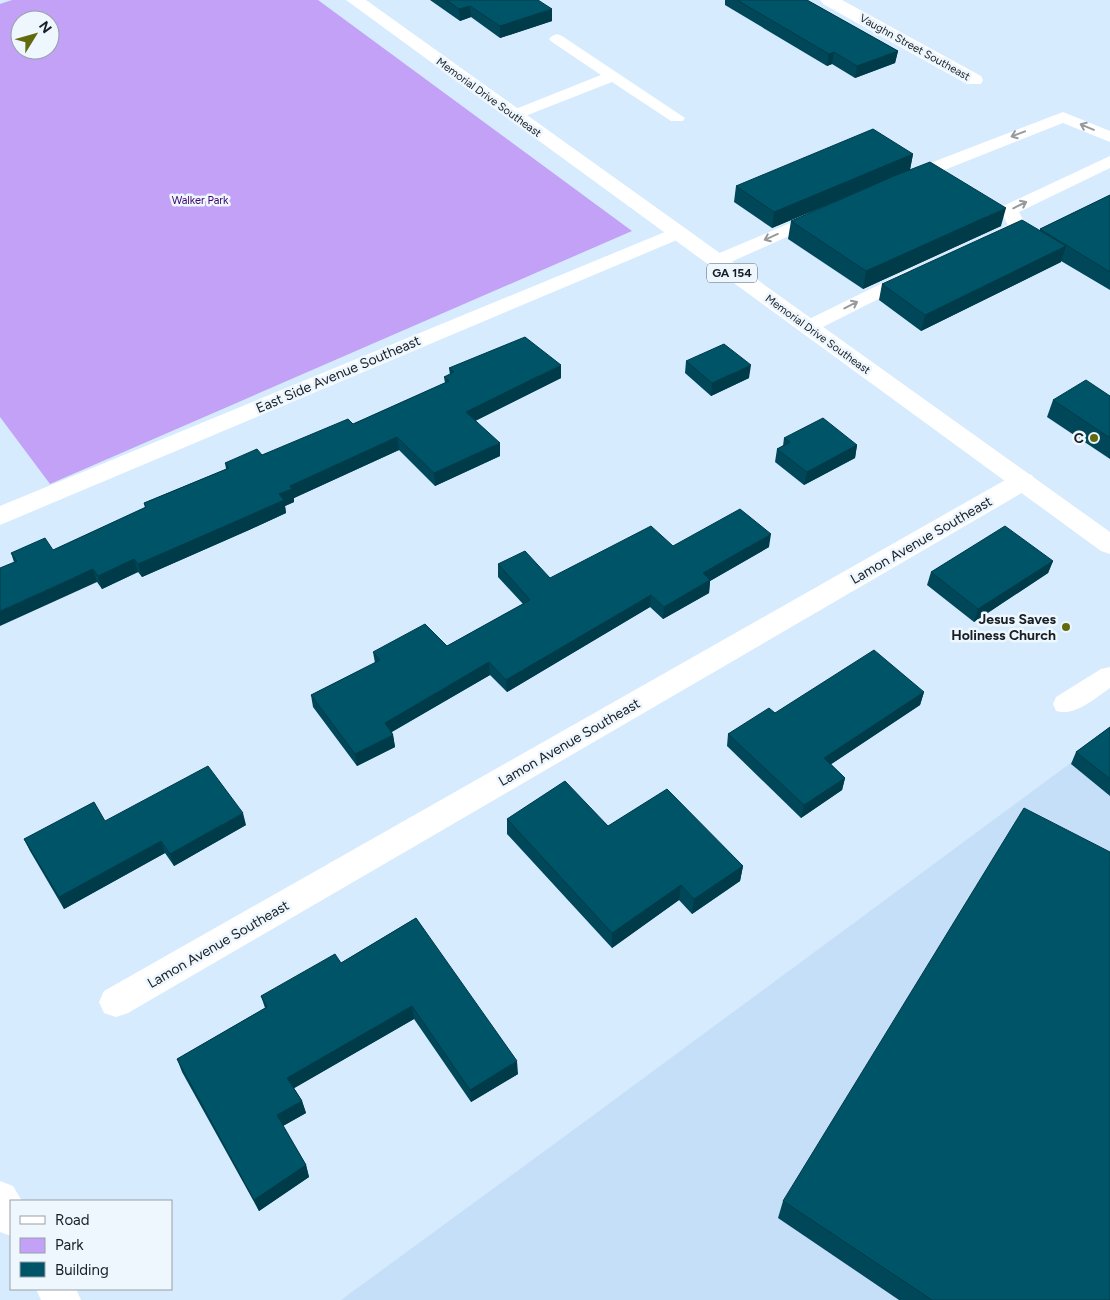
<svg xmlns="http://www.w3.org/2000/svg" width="1110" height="1300" viewBox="0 0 1110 1300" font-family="Figtree,sans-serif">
<rect width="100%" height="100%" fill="#d7ebfe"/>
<!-- built -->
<polygon fill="#c6dff8" points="1110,734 1110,1300 341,1300 561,1139"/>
<!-- green -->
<path fill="#c2a1f6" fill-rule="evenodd" d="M12,0H318L632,231L50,484L0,417V4ZM20,20H50V50H20Z"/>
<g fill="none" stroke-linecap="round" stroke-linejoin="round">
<!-- service -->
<g fill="#fff" fill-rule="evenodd">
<polygon points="557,34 562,36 685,118 683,121 671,121 612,82 520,118 508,118 506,115 508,112 601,75 552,42 549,39 552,36"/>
<polygon points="1063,112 1110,131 1110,142 1063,123 914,182 902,182 899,178 902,174"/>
<polygon points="1110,156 1110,168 1019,212 1027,227 1024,231 998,244 986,244 983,240 986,236 1008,225 1000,210 1003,206"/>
<polygon points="819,211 825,212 828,216 825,220 724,265 710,265 708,261 710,257"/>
<polygon points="909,270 916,272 918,276 916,280 815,331 801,331 798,327 801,323"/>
<path d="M1110,667V688C1095,698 1075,717 1056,711L1053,704L1056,697L1101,669Z"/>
</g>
<!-- minor -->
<g fill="#fff" fill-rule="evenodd">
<polygon points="820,0 842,0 981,76 983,80 981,84 967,84 823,4"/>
<polygon points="677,227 684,229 687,233 684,237 0,525 0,506"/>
<polygon points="1023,473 1032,475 1035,481 1032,487 128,1013 116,1017 104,1013 99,1002 104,991 1014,475"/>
</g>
<!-- primary -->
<polygon fill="#fff" fill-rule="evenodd" points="346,0 366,0 1110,532 1110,554 1101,551"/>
<!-- motorway -->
<g fill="#fff" fill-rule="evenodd">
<polygon points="0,1181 13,1186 22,1201 11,1201 11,1236 0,1232"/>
<polygon points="36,1289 76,1289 81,1300 41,1300"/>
</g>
</g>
<!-- wall -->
<g fill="#004859">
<polygon points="430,0 538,0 552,21 500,38 471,17 460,21"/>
<polygon points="725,0 807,0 898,51 895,63 855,78 832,64 827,66 725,5"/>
<polygon points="913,154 910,169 1001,226 863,289 788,239 791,221 844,198 772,228 734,202 736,186"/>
<polygon points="1110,195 1110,290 1061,261 1061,262 921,331 879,300 882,284 1040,230 1040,229"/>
<polygon points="686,361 749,378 711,396 685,373"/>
<polygon points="449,368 561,378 475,421 500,456 435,486 399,450 294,498 294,502 285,506 286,513 249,530 142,577 138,572 102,589 97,582 14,562 11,553 53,550 145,508 144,503 226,469 225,463 262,455 353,424 445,383 444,377 450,375"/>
<polygon points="1110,396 1110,459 1047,417 1053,400"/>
<polygon points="784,438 857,445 855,458 804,485 775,462 777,449 783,446"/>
<polygon points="673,546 769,547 710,581 709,593 663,619 650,607 507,692 490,675 392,732 393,735 395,747 357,766 313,707 311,695 375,663 373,652 447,646 523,604 498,577 498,564 550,578"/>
<polygon points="1053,561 1048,573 974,622 927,585 931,572"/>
<polygon points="924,692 920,705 831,764 845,778 842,790 801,818 727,746 728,734 775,713"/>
<polygon points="1110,727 1110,796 1071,764 1076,752"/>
<polygon points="507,819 608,826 743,866 740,881 692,914 679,900 612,948 507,834"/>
<polygon points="105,821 246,825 174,866 165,853 64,909 30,851 24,839"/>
<polygon points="416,918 518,1074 471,1102 414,1019 294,1088 302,1101 306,1113 283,1126 306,1165 309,1177 259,1211 182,1072 177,1059 265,1008 261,996 341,963"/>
<polygon points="783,1201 1110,1300 899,1300 778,1218"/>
</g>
<!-- shaded-wall -->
<g fill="#003b49">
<polygon points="470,6 471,17 460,21 459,9"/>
<polygon points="552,9 552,21 500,38 500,26"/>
<polygon points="898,51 895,63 855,78 857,66"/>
<polygon points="834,52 832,64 827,66 829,54"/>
<polygon points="913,154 910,170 772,228 774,212"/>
<polygon points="1006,208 1001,226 863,289 866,271"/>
<polygon points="1066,246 1061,262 921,331 925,315"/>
<polygon points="561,365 561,378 467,425 466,412"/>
<polygon points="751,365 749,378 711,396 712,383"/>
<polygon points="397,437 399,450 294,498 294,502 285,506 286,513 249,530 142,577 138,564 279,494 290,486"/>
<polygon points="500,443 500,456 435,486 434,473"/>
<polygon points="857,445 855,458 804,485 807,472"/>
<polygon points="771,534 769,547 710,581 709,593 663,619 664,607 703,573"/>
<polygon points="134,559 138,572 102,589 98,576"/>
<polygon points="1053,561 1048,573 974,622 978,609"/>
<polygon points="93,569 97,582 0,626 0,611"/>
<polygon points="651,595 650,607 507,692 506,680"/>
<polygon points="489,662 490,675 386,735 385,723"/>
<polygon points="924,692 920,705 821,771 824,758"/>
<polygon points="393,735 395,747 357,766 355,754"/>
<polygon points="845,778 842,790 801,818 804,805"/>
<polygon points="243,813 246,825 174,866 170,854"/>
<polygon points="161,841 165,853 64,909 59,897"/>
<polygon points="743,866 740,881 692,914 694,899"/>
<polygon points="681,885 679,900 612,948 612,933"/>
<polygon points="412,1006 414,1019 291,1090 287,1078"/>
<polygon points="517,1061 518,1074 471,1102 470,1090"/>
<polygon points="302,1101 306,1113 281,1127 277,1115"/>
<polygon points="306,1165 309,1177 259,1211 254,1200"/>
</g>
<!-- building -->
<g fill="#005468" stroke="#003b49">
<polygon points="446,0 538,0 552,9 500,26 470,6 459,9"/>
<polygon points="737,0 807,0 898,51 857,66 834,52 829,54"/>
<polygon points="873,129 913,154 774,212 736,186"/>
<polygon points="930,162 1006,208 866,271 791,221 894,176"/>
<polygon points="1110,195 1110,272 1040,229"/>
<polygon points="1022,220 1066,246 925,315 882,284"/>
<polygon points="525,337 561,365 466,412 500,443 434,473 397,437 290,486 292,489 279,494 284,500 246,517 138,564 134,559 98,576 93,569 0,611 0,568 17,561 11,553 45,538 53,550 146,507 144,503 229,468 225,463 257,449 262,455 348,419 353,424 449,381 444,377 454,372 449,368"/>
<polygon points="724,344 751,365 712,383 686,361"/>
<polygon points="1086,380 1110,396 1110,438 1053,400"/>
<polygon points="823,418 857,445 807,472 777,449 790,442 784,438"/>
<polygon points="740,509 771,534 703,573 710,580 664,607 651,595 506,680 489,662 385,723 393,735 355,754 311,695 380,660 373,652 425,624 447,646 530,600 498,564 525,551 550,578 651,526 673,546"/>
<polygon points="1005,526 1053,561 978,609 931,572"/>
<polygon points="874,650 924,692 824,758 845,778 804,805 728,734 769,708 775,713"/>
<polygon points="1110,727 1110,779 1076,752"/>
<polygon points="208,766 243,813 170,854 161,841 59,897 24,839 94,802 105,821"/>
<polygon points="565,781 608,826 667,789 743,866 694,899 681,885 612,933 507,819"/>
<polygon points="1024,808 1110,852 1110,1300 932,1300 783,1201"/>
<polygon points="416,918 517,1061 470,1090 412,1006 287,1078 302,1101 277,1115 306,1165 254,1200 177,1059 267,1007 261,996 335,954 341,963"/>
</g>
<!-- one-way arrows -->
<defs><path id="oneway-shaft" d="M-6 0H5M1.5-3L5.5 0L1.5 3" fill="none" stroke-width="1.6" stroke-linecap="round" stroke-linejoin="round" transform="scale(1.25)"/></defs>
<g stroke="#979a9d">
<use href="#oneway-shaft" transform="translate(1087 127) rotate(-157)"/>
<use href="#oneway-shaft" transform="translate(1018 134) rotate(159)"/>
<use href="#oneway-shaft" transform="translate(1020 205) rotate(-26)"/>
<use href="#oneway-shaft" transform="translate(771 237) rotate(156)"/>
<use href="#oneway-shaft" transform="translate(851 305) rotate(-27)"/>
</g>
<!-- markers -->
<g fill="#636a0e" stroke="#eef6fe" stroke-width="2">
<circle cx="1094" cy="438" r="5"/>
<circle cx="1066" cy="627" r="5"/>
</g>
<g text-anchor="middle" stroke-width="5" stroke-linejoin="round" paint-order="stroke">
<!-- far-street labels -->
<g font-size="11" fill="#181f26" stroke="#eef6fe">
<text transform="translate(915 47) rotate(29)" y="4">Vaughn Street Southeast</text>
<text transform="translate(489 97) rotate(36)" y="4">Memorial Drive Southeast</text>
<text transform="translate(818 334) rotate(36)" y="4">Memorial Drive Southeast</text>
</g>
<!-- far-park labels -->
<g font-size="11" fill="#400570" stroke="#eef6fe">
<text x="200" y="204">Walker Park</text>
</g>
<!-- shield labels -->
<rect fill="#eef6fe" stroke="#586067" stroke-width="1" x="707" y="263.5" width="50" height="19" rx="4"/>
<g font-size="12" font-weight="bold" fill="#181f26">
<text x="732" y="277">GA 154</text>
</g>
<!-- street labels -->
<g font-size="14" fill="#181f26" stroke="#eef6fe">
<text transform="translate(338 374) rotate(-23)" y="5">East Side Avenue Southeast</text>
<text transform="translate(921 540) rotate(-30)" y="5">Lamon Avenue Southeast</text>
<text transform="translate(569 742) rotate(-30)" y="5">Lamon Avenue Southeast</text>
<text transform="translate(218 944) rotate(-30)" y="5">Lamon Avenue Southeast</text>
</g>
<!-- poi labels -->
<g font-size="14" font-weight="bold" fill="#181f26" stroke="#eef6fe" text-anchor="end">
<text x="1084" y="443">C</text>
<text x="1056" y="624">Jesus Saves<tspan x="1056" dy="16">Holiness Church</tspan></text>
</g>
</g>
<!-- legend -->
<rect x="10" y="1200" width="162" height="90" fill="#eef6fe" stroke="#98a0a8"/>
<rect x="20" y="1216" width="25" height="8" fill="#ffffff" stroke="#98a0a8"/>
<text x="55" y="1225" font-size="15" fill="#181f26">Road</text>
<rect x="20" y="1238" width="25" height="15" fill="#c2a1f6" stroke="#98a0a8"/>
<text x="55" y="1250" font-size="15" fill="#181f26">Park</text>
<rect x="20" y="1262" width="25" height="15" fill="#005468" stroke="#98a0a8"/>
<text x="55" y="1275" font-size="15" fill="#181f26">Building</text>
<!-- north arrow -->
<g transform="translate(35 35) rotate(53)"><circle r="24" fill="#eef6fe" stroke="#98a0a8"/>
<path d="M0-4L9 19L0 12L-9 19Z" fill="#636a0e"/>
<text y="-8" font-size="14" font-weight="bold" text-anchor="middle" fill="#181f26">N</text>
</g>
</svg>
